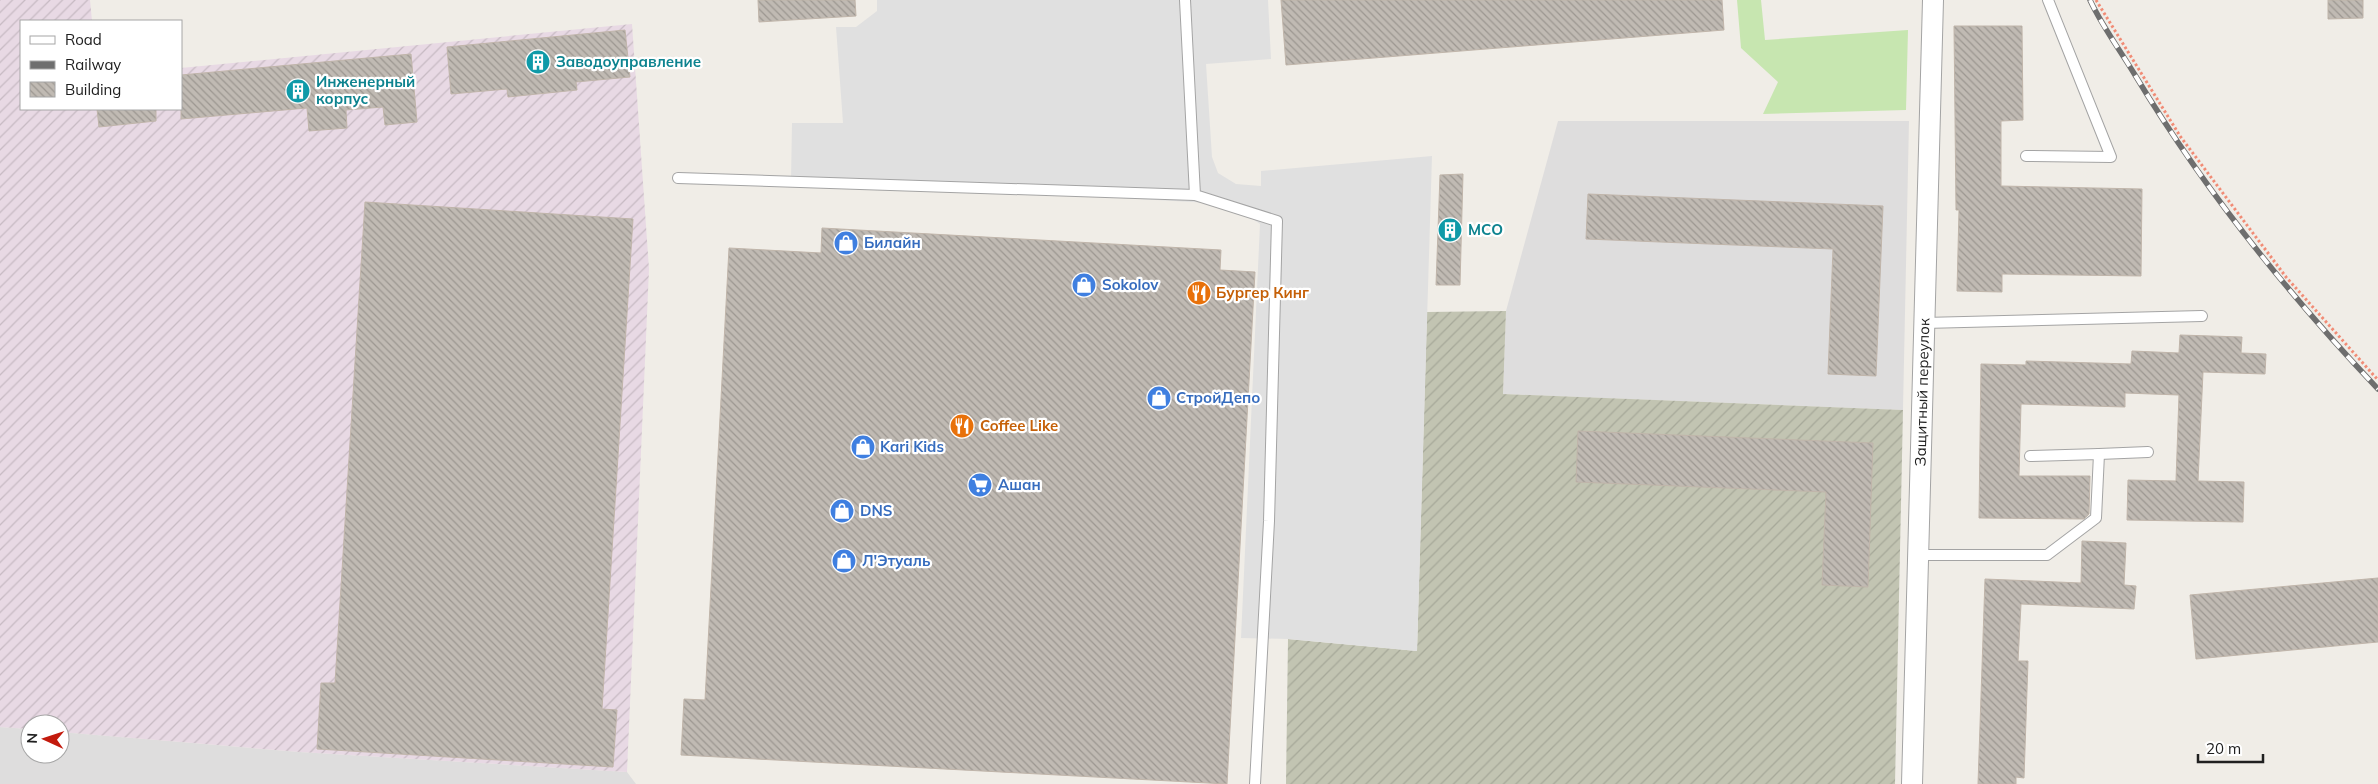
<svg xmlns="http://www.w3.org/2000/svg" width="2378" height="784" viewBox="0 0 2378 784" font-family="Mulish,sans-serif">
<defs>
<pattern id="industrial-furrows" width="10" height="10" patternUnits="userSpaceOnUse" patternTransform="scale(1.25)"><rect width="10" height="10" fill="#e8d9e4"/><path d="M-1 1l2-2M0 10L10 0M9 11l2-2" fill="none" stroke="#c7bac3"/></pattern>
<pattern id="construction-furrows" width="10" height="10" patternUnits="userSpaceOnUse" patternTransform="scale(1.25)"><rect width="10" height="10" fill="#c2c4b2"/><path d="M-1 1l2-2M0 10L10 0M9 11l2-2" fill="none" stroke="#a6a899"/></pattern>
<pattern id="building-back-hatch" width="6" height="6" patternUnits="userSpaceOnUse" patternTransform="scale(1.25)"><rect width="6" height="6" fill="#c0bab3"/><path d="M-1 5l2 2M0 0l6 6M5-1l2 2" fill="none" stroke="#9c9791"/></pattern>
</defs>
<rect width="100%" height="100%" fill="#f0ede7"/>
<!-- residential -->
<g fill="#dedddd">
<polygon points="1558,121 1909,121 1903,410 1503,394 1506,311"/>
<polygon points="0,727 30,729 30,754 60,754 60,732 300,752 627,772 636,784 0,784"/>
</g>
<!-- industrial -->
<polygon fill="url(#industrial-furrows)" points="0,0 90,0 92,21 21,21 21,109 181,109 181,68 632,24 649,269 627,772 300,752 60,732 60,724 30,724 30,729 0,727"/>
<!-- construction -->
<polygon fill="url(#construction-furrows)" points="1506,311 1503,394 1903,410 1895,784 1286,784 1288,639 1417,651 1427,312"/>
<!-- grass -->
<polygon fill="#c7e6b0" points="1737,0 1761,0 1765,40 1908,30 1906,110 1763,114 1778,82 1741,48"/>
<!-- parking -->
<polygon fill="#e0e0e0" points="877,0 1268,0 1271,59 1206,64 1212,157 1218,173 1236,184 1261,186 1261,171 1432,156 1417,651 1288,639 1241,638 1260,224 1241,211 1210,203 791,180 792,123 843,123 836,27 856,27 877,11"/>
<!-- building -->
<g fill="url(#building-back-hatch)" stroke="#c0b5aa">
<polygon points="758,0 855,0 856,16 759,22"/>
<polygon points="1281,0 1722,0 1724,30 1286,65"/>
<polygon points="2328,0 2363,0 2363,18 2328,19"/>
<polygon points="1954,26 2022,26 2023,120 2001,121 2001,186 2142,189 2141,276 2002,274 2002,292 1957,291 1959,210 1956,210"/>
<polygon points="625,30 630,77 576,82 577,90 508,97 507,89 451,94 447,47"/>
<polygon points="411,54 417,122 385,125 383,107 346,110 347,128 309,131 307,108 181,119 181,75"/>
<polygon points="97,109 156,109 156,121 99,127"/>
<polygon points="1463,174 1460,285 1436,285 1440,175"/>
<polygon points="1588,194 1883,206 1876,376 1828,374 1833,249 1586,239"/>
<polygon points="365,202 633,219 602,709 617,710 613,767 317,749 321,683 335,683"/>
<polygon points="822,228 1221,250 1220,270 1255,272 1227,784 681,755 684,699 705,700 729,248 821,253"/>
<polygon points="2180,335 2242,337 2241,353 2266,354 2265,374 2203,372 2198,481 2244,482 2243,522 2127,520 2128,480 2176,481 2179,395 2125,393 2125,407 2021,404 2019,476 2090,476 2089,514 2084,519 1979,518 1981,364 2026,365 2026,361 2131,364 2132,351 2179,353"/>
<polygon points="1578,431 1873,443 1868,587 1822,585 1826,492 1576,482"/>
<polygon points="2082,541 2126,543 2124,585 2136,586 2134,609 2021,604 2018,661 2028,661 2024,778 2016,777 2016,784 1978,784 1985,579 2081,583"/>
<polygon points="2378,578 2378,642 2196,659 2190,595"/>
</g>
<g fill="none" stroke-linecap="round" stroke-linejoin="round">
<defs>
<g id="lane">
<polyline points="1185,0 1195,195 1277,221 1269,521 1255,784"/>
<polyline points="2026,156 2111,157 2048,0"/>
<polyline points="678,178 1195,195"/>
<polyline points="1924,323 2202,316"/>
<polyline points="2099,454 2148,452"/>
<polyline points="1918,555 2047,555 2096,518 2099,454 2030,456"/>
</g>
<g id="street">
<path id="s1" d="M1912,784L1933,0"/>
</g>
</defs>
<!-- lane casing -->
<use href="#lane" stroke="#a4a4a4" stroke-width="12"/>
<!-- street casing -->
<use href="#street" stroke="#a4a4a4" stroke-width="22"/>
<!-- path -->
<polyline stroke="#f18c76" stroke-width="3" stroke-dasharray="2.5 2.5" stroke-linecap="butt" points="2096,0 2180,136 2286,277 2378,380"/>
<!-- lane -->
<use href="#lane" stroke="#fff" stroke-width="10"/>
<!-- street -->
<use href="#street" stroke="#fff" stroke-width="20"/>
<defs>
<path id="rail" d="M2090,0C2102,26 2120,50 2135,75C2203,188 2287,293 2378,389"/>
</defs>
<!-- rail casing -->
<use href="#rail" stroke="#6e6e6e" stroke-width="5.5"/>
<!-- rail -->
<use href="#rail" stroke="#fff" stroke-width="4" stroke-dasharray="11" stroke-linecap="butt"/>
</g>
<!-- icons -->
<defs>
<symbol id="building-disc" viewBox="-11 -11 22 22"><circle r="9.5" fill="#0f9aa8" stroke="#fff"/><path d="M-4-6H4V6H1V3H-1V6H-4ZM-2.5-4.3h1.7v1.8h-1.7ZM.8-4.3h1.7v1.8H.8ZM-2.5-1h1.7V.8h-1.7ZM.8-1h1.7V.8H.8Z" fill="#fff"/></symbol>
<symbol id="shop-disc" viewBox="-11 -11 22 22"><circle r="9.5" fill="#3f7fe0" stroke="#fff"/><path d="M-5-2.5h2.3a2.7 3.5 0 0 1 5.4 0H5L5.5 6h-11ZM-1.5-2.5h3a1.5 2.3 0 0 0-3 0Z" fill="#fff"/></symbol>
<symbol id="restaurant-disc" viewBox="-11 -11 22 22"><circle r="9.5" fill="#e8710a" stroke="#fff"/><path d="M-5-6h1v4h1v-4h1v4h1v-4h1v5L-1.5 .5V6h-2V.5L-5-1ZM5-6V6H3V1.5H1.5Q1.5-4 5-6Z" fill="#fff"/></symbol>
<symbol id="supermarket-disc" viewBox="-11 -11 22 22"><circle r="9.5" fill="#3f7fe0" stroke="#fff"/><path d="M-6-5.5h2.5l.6 2H6L4.5 2H-2.5L-4.4-4H-6ZM-1.5 3.2a1.3 1.3 0 1 0 .1 0ZM3 3.2a1.3 1.3 0 1 0 .1 0Z" fill="#fff"/></symbol>
</defs>
<g fill-rule="evenodd">
<use href="#building-disc" x="524" y="48" width="28" height="28"/>
<use href="#building-disc" x="284" y="77" width="28" height="28"/>
<use href="#building-disc" x="1436" y="216" width="28" height="28"/>
<use href="#shop-disc" x="832" y="229" width="28" height="28"/>
<use href="#shop-disc" x="1070" y="271" width="28" height="28"/>
<use href="#restaurant-disc" x="1185" y="279" width="28" height="28"/>
<use href="#shop-disc" x="1145" y="384" width="28" height="28"/>
<use href="#restaurant-disc" x="948" y="412" width="28" height="28"/>
<use href="#shop-disc" x="849" y="433" width="28" height="28"/>
<use href="#supermarket-disc" x="966" y="471" width="28" height="28"/>
<use href="#shop-disc" x="828" y="497" width="28" height="28"/>
<use href="#shop-disc" x="830" y="547" width="28" height="28"/>
</g>
<g text-anchor="middle" stroke-width="4.5" stroke-linejoin="round" paint-order="stroke">
<!-- culture labels -->
<g font-size="15" font-weight="bold" fill="#0d838f" stroke="#fff" text-anchor="start">
<text x="556" y="67">Заводоуправление</text>
<text x="316" y="87">Инженерный<tspan x="316" dy="17">корпус</tspan></text>
<text x="1468" y="235">МСО</text>
</g>
<!-- shop labels -->
<g font-size="15" font-weight="bold" fill="#366cbe" stroke="#fff" text-anchor="start">
<text x="864" y="248">Билайн</text>
<text x="1102" y="290">Sokolov</text>
<text x="1176" y="403">СтройДепо</text>
<text x="880" y="452">Kari Kids</text>
<text x="998" y="490">Ашан</text>
<text x="860" y="516">DNS</text>
<text x="862" y="566">Л'Этуаль</text>
</g>
<!-- food labels -->
<g font-size="15" font-weight="bold" fill="#c56008" stroke="#fff" text-anchor="start">
<text x="1216" y="298">Бургер Кинг</text>
<text x="980" y="431">Coffee Like</text>
</g>
<!-- street labels -->
<g font-size="15" fill="#202020" stroke="#fff">
<text dy="5" stroke="none"><textPath href="#s1" startOffset="392">Защитный переулок</textPath></text>
</g>
</g>
<!-- legend -->
<rect x="20" y="20" width="162" height="90" fill="#ffffff" stroke="#a6a6a6"/>
<rect x="30" y="36" width="25" height="8" fill="#ffffff" stroke="#a6a6a6"/>
<text x="65" y="45" font-size="15" fill="#202020">Road</text>
<rect x="30" y="61" width="25" height="8" fill="#6e6e6e" stroke="#a6a6a6"/>
<text x="65" y="70" font-size="15" fill="#202020">Railway</text>
<rect x="30" y="82" width="25" height="15" fill="url(#building-back-hatch)" stroke="#a6a6a6"/>
<text x="65" y="95" font-size="15" fill="#202020">Building</text>
<!-- north arrow -->
<g transform="translate(45 739) rotate(273)"><circle r="24" fill="#ffffff" stroke="#a6a6a6"/>
<path d="M0-4L9 19L0 12L-9 19Z" fill="#c31a0d"/>
<text y="-8" font-size="14" font-weight="bold" text-anchor="middle" fill="#202020">N</text>
</g>
<!-- scale -->
<path d="M2198 754v8h65v-8" fill="none" stroke="#202020" stroke-width="2.5"/>
<text x="2206" y="754" font-size="15" fill="#202020" stroke="#ffffff" stroke-width="4" paint-order="stroke">20 m</text>
</svg>
